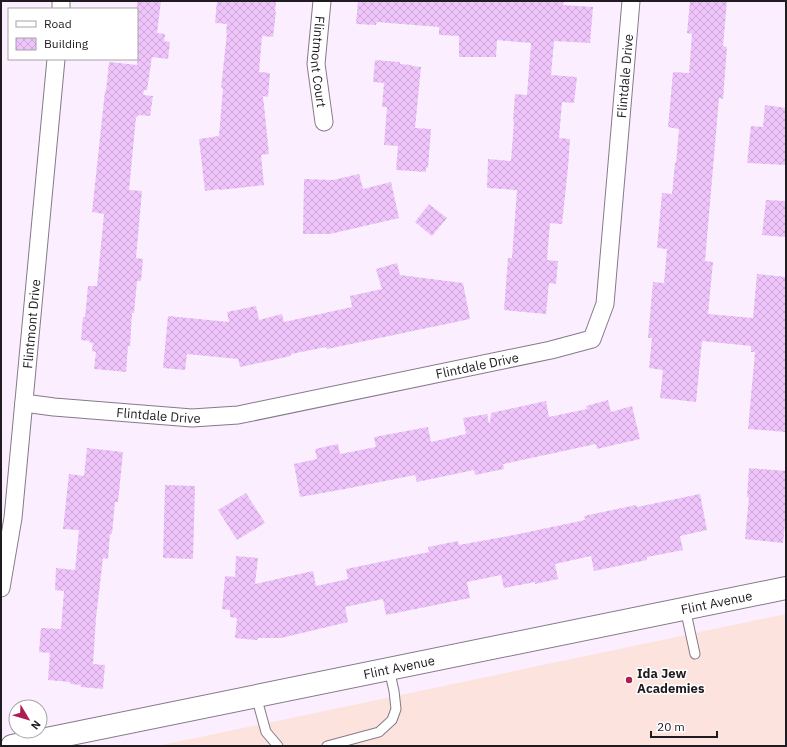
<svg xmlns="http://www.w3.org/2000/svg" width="787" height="747" viewBox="0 0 787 747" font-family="'IBM Plex Sans',sans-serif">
<defs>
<pattern id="building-cross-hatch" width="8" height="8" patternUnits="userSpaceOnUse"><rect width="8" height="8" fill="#eec4fb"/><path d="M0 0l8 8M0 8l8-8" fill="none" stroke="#cca8d7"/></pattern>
</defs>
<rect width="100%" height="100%" fill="#fbefff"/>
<!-- education -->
<polygon fill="#fde3de" points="786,614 786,746 157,746"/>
<!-- building -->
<g fill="url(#building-cross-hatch)">
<polygon points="137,1 161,1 157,33 165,34 164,41 170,42 168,59 152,57 147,90 144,90 143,95 153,96 150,116 138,115 138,117 136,117 129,190 142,191 136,258 143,259 141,281 137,281 134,313 132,313 130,346 128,346 126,372 94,369 96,352 92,351 93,343 90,343 90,341 81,340 83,317 85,317 88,286 97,286 104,214 92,212 105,91 106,91 109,62 137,65"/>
<polygon points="217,1 276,1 275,12 276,12 273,37 262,36 259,72 270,73 268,97 263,96 269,154 261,155 264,185 220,190 219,189 205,191 199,139 219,136 223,88 221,88 227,33 226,33 227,24 215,23"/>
<polygon points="358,1 564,1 563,5 593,7 590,43 554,41 551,75 577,77 574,103 562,102 559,138 570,139 568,168 562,224 550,223 547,260 558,261 556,284 549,283 546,314 504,310 508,258 512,258 517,190 487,188 488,159 511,161 514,121 513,121 515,94 527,95 531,43 497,40 496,57 459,57 459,36 439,35 439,27 377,22 376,25 356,24"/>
<polygon points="690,1 727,1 723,46 727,47 723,99 719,98 705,261 713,262 708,314 753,318 757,274 786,277 786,432 748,429 755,352 751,352 751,346 702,341 696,402 660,398 663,370 649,368 652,338 648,338 653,282 664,283 667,249 657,248 662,193 672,194 675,163 676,163 679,129 668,127 673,72 689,73 692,34 687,33"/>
<polygon points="375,60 400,62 400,64 412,65 412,66 421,67 415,128 431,129 428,168 426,167 426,172 396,170 398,146 384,145 387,107 382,107 384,83 373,82"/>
<polygon points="765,105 786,108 786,165 747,163 751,126 763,127"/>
<polygon points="359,174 363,189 391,182 399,218 330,234 303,234 304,179 333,180"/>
<polygon points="766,200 786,201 786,237 762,235"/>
<polygon points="429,204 447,218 432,236 415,222"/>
<polygon points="397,263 400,275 463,283 470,319 327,349 326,347 291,354 291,356 240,367 238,359 187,354 185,370 163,368 168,316 229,322 227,312 256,306 259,320 282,314 284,322 352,307 350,296 382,289 376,269"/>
<polygon points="608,400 611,412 632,406 640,439 597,449 596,444 503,464 504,469 475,475 474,470 417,482 415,475 345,489 300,497 294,464 317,459 315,449 338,444 340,454 376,447 374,437 428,427 431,442 466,434 463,418 487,414 489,423 490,423 491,413 546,401 549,417 587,409 586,406"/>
<polygon points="87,448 123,452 118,502 115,502 112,534 110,534 108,559 103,558 96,618 93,664 105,665 103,689 81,687 81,685 70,684 70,682 48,680 50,653 39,652 41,628 61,629 64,591 55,590 56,568 75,570 79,530 63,529 69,474 84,476"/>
<polygon points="749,468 786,471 786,514 783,543 745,539 749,497 747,497"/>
<polygon points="165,485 195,486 193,559 163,558"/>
<polygon points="246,493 265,523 237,540 218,510"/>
<polygon points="700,494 707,530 680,536 683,550 647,557 647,560 594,571 591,556 555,564 558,579 535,584 535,582 504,588 501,575 467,582 470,598 386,615 383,599 345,607 348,622 281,638 258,638 257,640 235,638 237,618 230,617 230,610 222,609 225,576 235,577 236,556 258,558 255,584 313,571 316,586 348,579 346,569 429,552 428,547 458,541 459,545 514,535 585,520 584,516 636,505 637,507"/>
</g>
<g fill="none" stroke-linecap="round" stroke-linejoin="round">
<defs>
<g id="lane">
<polyline points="685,608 695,654"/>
<polyline points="256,696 266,732 278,746"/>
<polyline points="327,746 379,732 392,720 396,709 394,691 389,669"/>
</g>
<g id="street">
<path id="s1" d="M322,1L316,64L324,122"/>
<polyline points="61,9 61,1"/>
<path id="s2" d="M24,403L54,407L192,418L238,415L551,350L592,339L605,304L631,1"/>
<path id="s3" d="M1,588L13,518L56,59"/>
</g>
<g id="secondary">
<path id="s4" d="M12,746L786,588"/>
</g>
</defs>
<!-- lane casing -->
<use href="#lane" stroke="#857a88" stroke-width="11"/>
<!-- street casing -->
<use href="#street" stroke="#857a88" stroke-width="19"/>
<!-- secondary casing -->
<use href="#secondary" stroke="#857a88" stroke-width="24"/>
<!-- lane -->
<use href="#lane" stroke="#fff" stroke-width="9"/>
<!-- street -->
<use href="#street" stroke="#fff" stroke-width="17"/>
<!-- secondary -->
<use href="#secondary" stroke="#fff" stroke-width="22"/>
</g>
<!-- markers -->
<circle fill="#ad1c53" stroke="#fff" stroke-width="1.5" cx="629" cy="680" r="4"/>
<g text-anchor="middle" stroke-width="3" stroke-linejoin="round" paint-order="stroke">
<!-- street labels -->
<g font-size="13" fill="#1f1b21" stroke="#fff">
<text dy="5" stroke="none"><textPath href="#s1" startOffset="61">Flintmont Court</textPath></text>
<text dy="5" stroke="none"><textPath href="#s2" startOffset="843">Flintdale Drive</textPath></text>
<text dy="5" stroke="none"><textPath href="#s3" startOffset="266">Flintmont Drive</textPath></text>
<text dy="5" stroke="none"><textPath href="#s2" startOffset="459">Flintdale Drive</textPath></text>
<text dy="5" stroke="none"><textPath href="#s2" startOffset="135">Flintdale Drive</textPath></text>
<text dy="5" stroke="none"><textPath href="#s4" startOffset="719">Flint Avenue</textPath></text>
<text dy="5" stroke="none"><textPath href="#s4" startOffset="395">Flint Avenue</textPath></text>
</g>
<!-- poi labels -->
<g font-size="13" font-weight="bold" fill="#1f1b21" stroke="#fff" text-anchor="start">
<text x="637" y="678">Ida Jew<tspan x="637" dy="15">Academies</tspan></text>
</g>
</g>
<!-- border -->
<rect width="787" height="747" fill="none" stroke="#1f1b21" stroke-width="4"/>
<!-- legend -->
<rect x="8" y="8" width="130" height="52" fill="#ffffff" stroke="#a5a4a6"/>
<rect x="16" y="21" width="20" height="6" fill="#ffffff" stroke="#a5a4a6"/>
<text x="44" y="28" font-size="12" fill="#1f1b21">Road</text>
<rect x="16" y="38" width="20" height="12" fill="url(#building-cross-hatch)" stroke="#a5a4a6"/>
<text x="44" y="48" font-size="12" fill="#1f1b21">Building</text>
<!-- north arrow -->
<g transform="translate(28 719) rotate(128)"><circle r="19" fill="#ffffff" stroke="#a5a4a6"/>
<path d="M0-3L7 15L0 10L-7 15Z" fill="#ad1c53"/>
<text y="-6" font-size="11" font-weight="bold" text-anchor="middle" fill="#1f1b21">N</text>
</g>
<!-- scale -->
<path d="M651 731v6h66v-6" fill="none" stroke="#1f1b21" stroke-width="2"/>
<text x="657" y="731" font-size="12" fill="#1f1b21" stroke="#ffffff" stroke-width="3" paint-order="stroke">20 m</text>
</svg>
